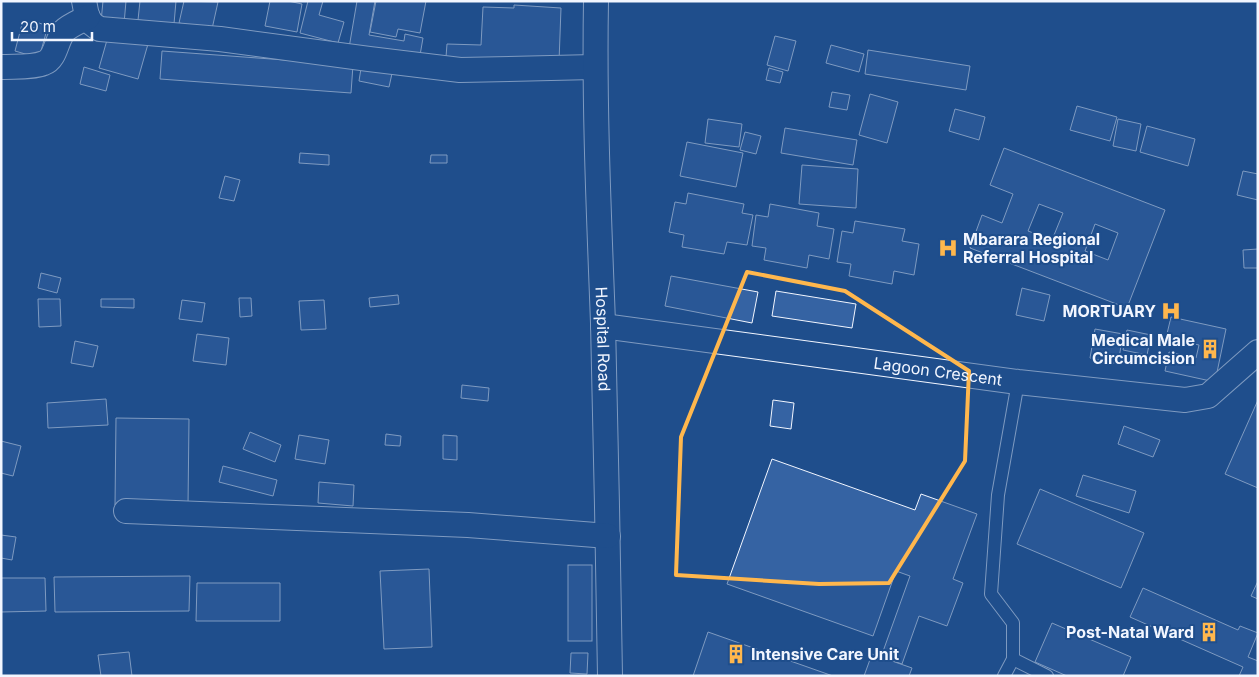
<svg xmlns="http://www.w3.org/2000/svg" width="1259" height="677" viewBox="0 0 1259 677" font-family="Inter,sans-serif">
<rect width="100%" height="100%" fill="#1f4e8c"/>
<!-- building -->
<g fill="#3563a3" stroke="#f2f6ff" fill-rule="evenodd">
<polygon points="103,1 126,1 124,24 101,22"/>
<polygon points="140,1 176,1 174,24 138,20"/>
<polygon points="184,1 218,2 212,29 179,23"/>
<polygon points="270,1 288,1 302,4 297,32 265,26"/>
<polygon points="308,1 323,1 319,15 344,22 338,43 300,33"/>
<polygon points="357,1 375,1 369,35 404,41 405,34 423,38 419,61 349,48"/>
<polygon points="376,1 426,1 420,33 398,29 396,37 370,32"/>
<polygon points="514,5 561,8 559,62 446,57 447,44 481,45 483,7 514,8"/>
<polygon points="36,22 48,26 39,58 15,51 22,24 35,28"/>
<polygon points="109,33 148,44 138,79 99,68"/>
<polygon points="775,36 796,41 788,71 767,65"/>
<polygon points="831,45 864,54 859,72 826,63"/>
<polygon points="868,50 970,66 966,90 865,74"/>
<polygon points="162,51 353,65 351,93 160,79"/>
<polygon points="362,62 393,69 389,87 359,81"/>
<polygon points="84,67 110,75 106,91 80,84"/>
<polygon points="769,68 783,72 780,83 766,80"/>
<polygon points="832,92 850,95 847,110 829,107"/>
<polygon points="870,94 898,102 887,143 859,135"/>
<polygon points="1077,106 1117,117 1110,141 1070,130"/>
<polygon points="955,109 985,117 979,140 949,131"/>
<polygon points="708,119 742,124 739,147 705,143"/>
<polygon points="1118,119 1141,124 1136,151 1113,146"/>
<polygon points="1147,126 1195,139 1188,166 1140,152"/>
<polygon points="785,128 857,140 853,165 781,153"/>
<polygon points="745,132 761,136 756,154 740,150"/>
<polygon points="687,142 743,153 736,187 680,176"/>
<path d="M1004,148L1165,210L1127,308L970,248L982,215L1002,223L1013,194L990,185ZM1039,204L1063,213L1052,240L1028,231ZM1095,224L1118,233L1108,260L1085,251Z"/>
<polygon points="300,153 329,155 329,165 299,163"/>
<polygon points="431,155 447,155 447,163 430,163"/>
<polygon points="802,165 858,169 856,208 799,204"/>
<polygon points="1243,171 1258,174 1258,200 1237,195"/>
<polygon points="225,176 240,180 234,201 219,198"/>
<polygon points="688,193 744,204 742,213 753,215 747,245 727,242 724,254 682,247 684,235 669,232 675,202 686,204"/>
<polygon points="770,204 819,213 817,226 834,229 829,259 809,255 807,268 764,260 766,248 752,246 756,215 768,217"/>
<polygon points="855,221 905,229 902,241 919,244 914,275 894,271 892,284 849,276 851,264 837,262 842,231 853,233"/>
<polygon points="1258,249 1258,268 1244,268 1243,250"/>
<polygon points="41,273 61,278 57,293 38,288"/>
<polygon points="671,276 758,292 752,323 665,306"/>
<polygon points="1022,288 1050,295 1044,321 1016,315"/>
<polygon points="776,291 856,304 852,328 772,316"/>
<polygon points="398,295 399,304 370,307 369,298"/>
<polygon points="239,298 251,298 252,316 240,317"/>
<polygon points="38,299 60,299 61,326 39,327"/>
<polygon points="101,299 134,299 134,308 101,307"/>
<polygon points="182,300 205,303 202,322 179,319"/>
<polygon points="324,300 326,329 301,330 299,301"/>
<polygon points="1171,317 1226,329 1215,382 1165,371 1169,352 1196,358 1199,345 1166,338"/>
<polygon points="1095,329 1123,334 1118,364 1090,358"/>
<polygon points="1127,330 1151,335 1147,355 1123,350"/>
<polygon points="197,334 229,338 226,365 193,361"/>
<polygon points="75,341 98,346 93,367 71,363"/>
<polygon points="462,385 489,388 488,401 461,398"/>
<polygon points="106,399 108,425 48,428 47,403"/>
<polygon points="773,400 794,403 791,429 770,426"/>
<polygon points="1258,400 1258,488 1225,474"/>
<polygon points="116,418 189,419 188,506 115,505"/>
<polygon points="1124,426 1160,440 1153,457 1118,444"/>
<polygon points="250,432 281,445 275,462 243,449"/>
<polygon points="386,434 401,436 400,446 385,445"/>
<polygon points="299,435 329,440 325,464 295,459"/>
<polygon points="443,435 457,436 457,460 443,459"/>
<polygon points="1,441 21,446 13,476 1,473"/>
<polygon points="772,459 915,510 921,494 977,514 953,579 963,583 947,626 919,616 902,664 881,657 910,576 896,571 873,636 727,584"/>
<polygon points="223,466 277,480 273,496 219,482"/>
<polygon points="1083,475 1136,491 1129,513 1076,496"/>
<polygon points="319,482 354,485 353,506 318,503"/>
<polygon points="1040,489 1144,533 1121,588 1017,544"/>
<polygon points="1,535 16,537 12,560 1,558"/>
<rect x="568" y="565" width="24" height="76"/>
<polygon points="429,569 432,647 384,649 380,571"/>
<polygon points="190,576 189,611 55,612 54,577"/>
<polygon points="1,578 45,578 46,611 1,612"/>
<polygon points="1258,581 1258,599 1251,596"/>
<polygon points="197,583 280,583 280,621 196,621"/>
<polygon points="1143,588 1238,630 1240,626 1258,633 1248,657 1258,661 1258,676 1239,676 1243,667 1130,617"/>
<polygon points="1052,623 1131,657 1123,676 1067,676 1035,662"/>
<polygon points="708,632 833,676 693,676"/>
<polygon points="129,652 132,676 101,676 98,655"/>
<polygon points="571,653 588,653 587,674 570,673"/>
<polygon points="872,654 912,668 909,676 864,676"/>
</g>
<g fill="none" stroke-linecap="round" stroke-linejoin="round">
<defs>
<g id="lane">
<polyline points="1013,659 1047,676"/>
<polyline points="1004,676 1013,659 1013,623 991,594 998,495 1018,382"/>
</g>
<g id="street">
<path d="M84,1C87,15 86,22 100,29L220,39L369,59L460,70L594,67"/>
<path id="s1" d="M596,1C594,109 599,216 603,323C606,441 608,558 610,676"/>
<path d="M1,67C14,66 32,68 44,63C56,59 56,40 64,31C70,25 81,21 88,17"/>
<path id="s2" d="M603,326L1018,382L1185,400L1208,396L1258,352"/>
<polyline points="126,511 468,525 608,536"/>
</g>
</defs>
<!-- lane casing -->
<use href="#lane" stroke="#f2f6ff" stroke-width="14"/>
<!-- street casing -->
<use href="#street" stroke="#f2f6ff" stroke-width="26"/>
<!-- lane -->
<use href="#lane" stroke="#1f4e8c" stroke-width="12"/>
<!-- street -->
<use href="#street" stroke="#1f4e8c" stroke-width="24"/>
</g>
<!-- marked area -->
<path d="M0 0H1259V677H0ZM747,272L845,291L969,371L965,461L889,583L819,584L676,575L681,437Z" fill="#1f4e8c" fill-opacity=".55" fill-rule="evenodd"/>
<path fill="none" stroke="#ffb74d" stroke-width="4" stroke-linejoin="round" d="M747,272L845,291L969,371L965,461L889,583L819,584L676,575L681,437Z"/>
<!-- icons -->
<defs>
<symbol id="hospital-bare" viewBox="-9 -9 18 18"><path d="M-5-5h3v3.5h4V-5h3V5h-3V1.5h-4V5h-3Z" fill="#ffb74d" stroke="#1f4e8c" stroke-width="2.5" paint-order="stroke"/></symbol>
<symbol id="building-bare" viewBox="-9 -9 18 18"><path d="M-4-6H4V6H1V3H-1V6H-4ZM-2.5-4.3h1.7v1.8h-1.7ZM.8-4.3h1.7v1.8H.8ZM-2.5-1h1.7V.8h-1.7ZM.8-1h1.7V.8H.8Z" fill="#ffb74d" stroke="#1f4e8c" stroke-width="2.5" paint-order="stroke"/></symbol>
</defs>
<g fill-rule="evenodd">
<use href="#hospital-bare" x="934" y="234" width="28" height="28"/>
<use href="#hospital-bare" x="1157" y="297" width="28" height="28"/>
<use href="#building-bare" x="1196" y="335" width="28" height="28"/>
<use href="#building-bare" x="1195" y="618" width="28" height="28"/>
<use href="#building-bare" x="722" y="640" width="28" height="28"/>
</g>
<g text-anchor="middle" stroke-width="4" stroke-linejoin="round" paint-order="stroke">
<!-- poi labels -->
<g font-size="16" font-weight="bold" fill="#f2f6ff" stroke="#1f4e8c" text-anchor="end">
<text x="963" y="245" text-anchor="start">Mbarara Regional<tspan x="963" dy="18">Referral Hospital</tspan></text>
<text x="1156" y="317">MORTUARY</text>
<text x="1195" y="346">Medical Male<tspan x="1195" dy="18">Circumcision</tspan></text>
<text x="1194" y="638">Post-Natal Ward</text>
<text x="751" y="660" text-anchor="start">Intensive Care Unit</text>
</g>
<!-- street labels -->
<g font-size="16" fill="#f2f6ff" stroke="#1f4e8c">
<text dy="6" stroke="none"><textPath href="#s1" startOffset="338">Hospital Road</textPath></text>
<text dy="6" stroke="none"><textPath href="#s2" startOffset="338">Lagoon Crescent</textPath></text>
</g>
</g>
<!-- border -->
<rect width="1259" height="677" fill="none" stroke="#f2f6ff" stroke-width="5"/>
<!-- scale -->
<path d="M12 32v8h80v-8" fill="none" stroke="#f2f6ff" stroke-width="2.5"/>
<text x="20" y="32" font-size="15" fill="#f2f6ff" stroke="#1f4e8c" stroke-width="4" paint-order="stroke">20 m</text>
</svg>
